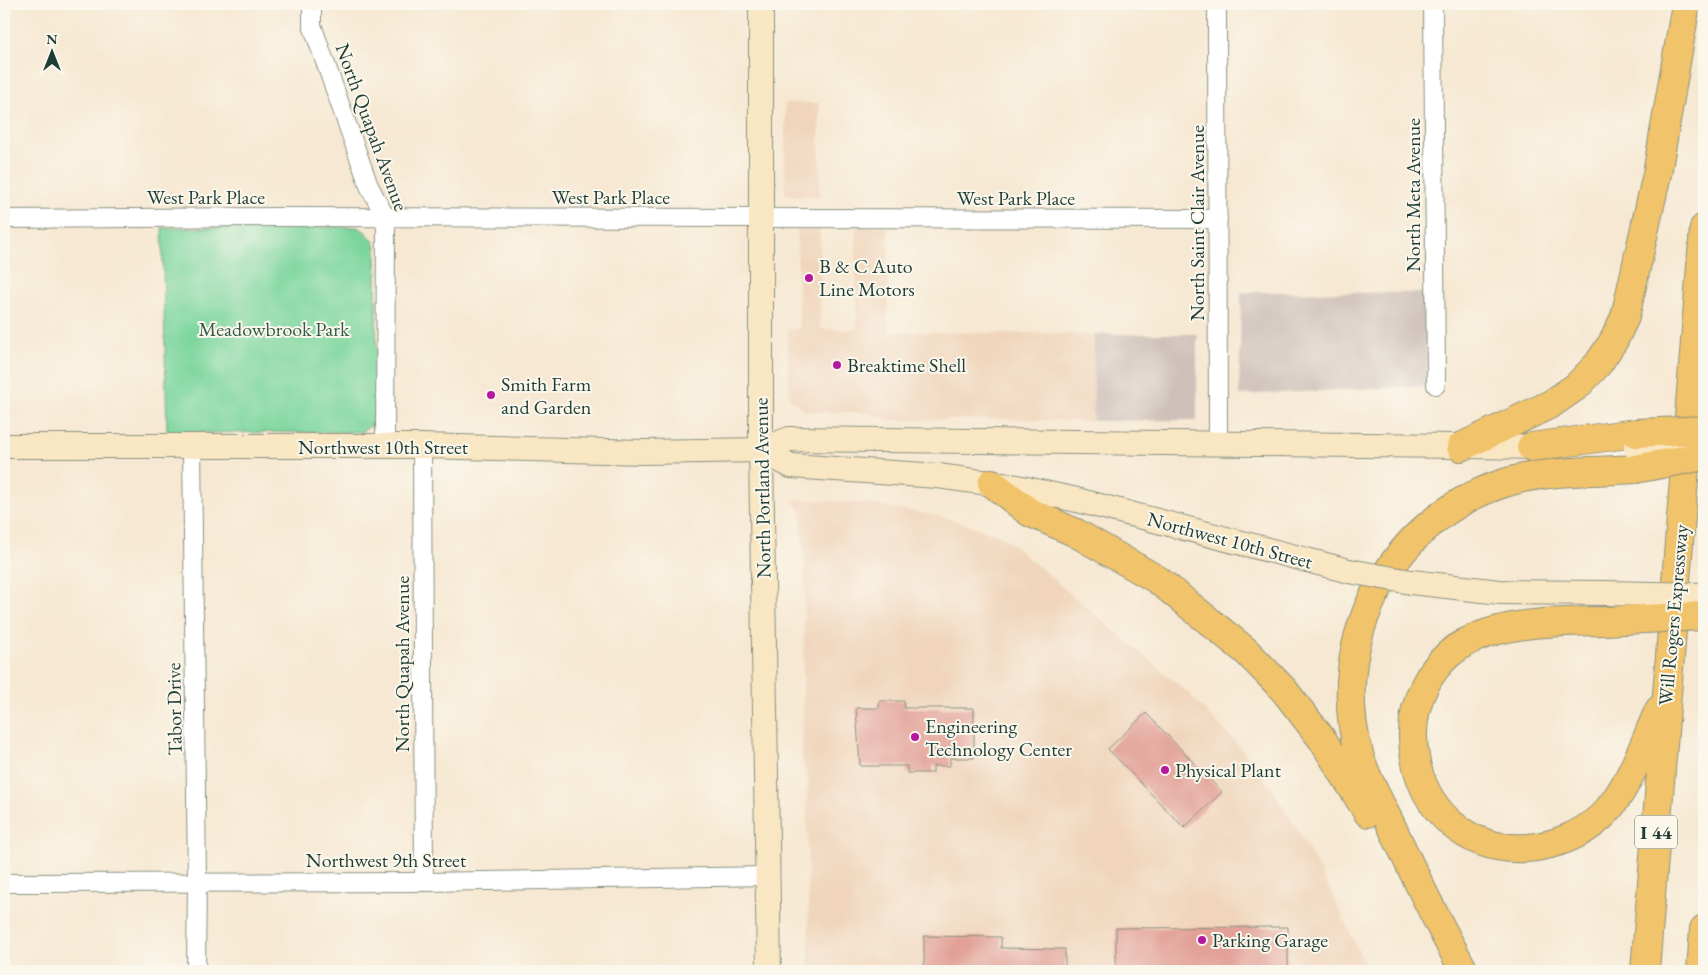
<svg xmlns="http://www.w3.org/2000/svg" width="1708" height="975" viewBox="0 0 1708 975" font-family="'EB Garamond',serif">
<rect width="100%" height="100%" fill="#fbf7ec"/>
<filter id="ink" filterUnits="userSpaceOnUse"><feTurbulence type="fractalNoise" baseFrequency=".02" numOctaves="2"/><feDisplacementMap in="SourceGraphic" scale="10" xChannelSelector="R" yChannelSelector="G"/><feConvolveMatrix kernelMatrix="1 2 1 2 8 2 1 2 1" color-interpolation-filters="sRGB"/></filter>
<filter id="wash" filterUnits="userSpaceOnUse"><feTurbulence type="fractalNoise" baseFrequency=".0096" numOctaves="4" result="noise"/><feDisplacementMap in="SourceGraphic" scale="20" xChannelSelector="R" yChannelSelector="G"/><feGaussianBlur stdDeviation="1.12" result="paint"/><feColorMatrix in="noise" values="0 0 0 0 0 0 0 0 0 0 0 0 0 0 0 0 0 1.4 0 .05"/><feComposite in="paint" operator="in"/></filter>
<g filter="url(#wash)">
<rect width="100%" height="100%" fill="#f6e8d2"/>
<!-- built -->
<g fill="#f0d5bc">
<polygon points="785,103 819,103 820,196 793,196 785,193"/>
<polygon points="797,226 820,226 820,329 857,330 856,226 888,227 888,332 1094,334 1093,421 990,419 890,420 876,415 856,412 807,412 789,397 787,329 799,329"/>
<polygon points="797,499 870,504 906,510 943,517 1002,536 1187,692 1241,748 1270,786 1299,832 1331,892 1368,971 809,971 807,790 809,784 802,760 805,568 801,512 792,500"/>
</g>
<!-- industrial -->
<g fill="#cec1b9">
<polygon points="1241,292 1426,293 1427,386 1239,395"/>
<polygon points="1094,334 1197,334 1197,420 1093,421"/>
</g>
<!-- green -->
<path fill="#7ad59c" stroke="#4c8968" d="M357,227C366,231 373,238 376,248L377,412L375,423L361,432L167,433L162,228Z"/>
<g id="blocks">
<!-- building -->
<g fill="#e2a097">
<polygon points="879,701 904,701 904,708 974,708 974,758 950,758 950,766 933,766 933,773 907,773 907,766 860,766 856,708 879,708"/>
<polygon points="1146,713 1222,792 1184,828 1108,749"/>
<polygon points="1288,927 1288,971 1116,971 1116,928"/>
<polygon points="924,936 1001,937 1001,948 1065,949 1065,971 924,971"/>
</g>
</g>
</g>
<g filter="url(#ink)">
<use href="#blocks" fill-opacity="0" stroke="#8a9283" stroke-width="1"/>
<g fill="none" stroke-linecap="round" stroke-linejoin="round">
<defs>
<g id="minor">
<polyline points="312,4 312,25 369,186 386,218 385,446"/>
<polyline points="1217,4 1218,443"/>
<polyline points="1433,4 1436,385"/>
<polyline points="4,219 278,217 1218,219"/>
<polyline points="192,446 197,882 196,971"/>
<polyline points="422,446 424,882"/>
<polyline points="4,883 424,882 768,876"/>
</g>
<g id="secondary">
<polyline points="761,4 761,450 769,971"/>
<polyline points="4,446 422,446 643,452 761,450 789,439 1549,447"/>
<polyline points="761,450 791,466 938,476 1017,487 1077,500 1349,571"/>
<polyline points="1411,582 1500,592 1604,593"/>
</g>
<g id="motorway">
<polyline points="1461,447 1551,404 1577,386 1598,364 1614,340 1625,317 1657,174 1686,4"/>
<polyline points="1531,447 1636,433"/>
<polyline points="992,483 1029,512 1076,533 1158,580 1246,651 1284,690 1322,739 1368,813"/>
<path d="M1605,621C1566,622 1523,621 1485,634C1368,674 1402,856 1527,848C1554,846 1582,835 1602,816C1628,791 1644,743 1659,710"/>
<path d="M1464,971C1438,923 1413,873 1390,823C1379,801 1366,778 1359,754C1326,638 1394,514 1511,481C1550,470 1594,472 1635,469"/>
<polyline points="1645,971 1704,228"/>
<polyline points="1701,971 1704,929"/>
</g>
</defs>
<!-- minor casing -->
<use href="#minor" stroke="#8a9283" stroke-width="20"/>
<!-- secondary casing -->
<use href="#secondary" stroke="#8a9283" stroke-width="26"/>
<!-- motorway casing -->
<use href="#motorway" stroke="#8a9283" stroke-width="30"/>
<!-- minor -->
<use href="#minor" stroke="#fff" stroke-width="18"/>
<!-- secondary -->
<use href="#secondary" stroke="#f9e7c3" stroke-width="24"/>
<!-- motorway -->
<use href="#motorway" stroke="#f1c36a" stroke-width="28"/>
<defs>
<g id="secondary-bridge">
<polyline points="1636,448 1704,448"/>
<polyline points="1349,571 1411,582"/>
<polyline points="1604,593 1704,595"/>
</g>
<g id="motorway-bridge">
<polyline points="1636,433 1704,430"/>
<polyline points="1635,469 1704,456"/>
<polyline points="1605,621 1704,616"/>
</g>
</defs>
<!-- secondary-bridge casing -->
<use href="#secondary-bridge" stroke="#8a9283" stroke-width="26" stroke-linecap="butt"/>
<!-- motorway-bridge casing -->
<use href="#motorway-bridge" stroke="#8a9283" stroke-width="30" stroke-linecap="butt"/>
<!-- secondary-bridge -->
<use href="#secondary-bridge" stroke="#f9e7c3" stroke-width="24"/>
<!-- motorway-bridge -->
<use href="#motorway-bridge" stroke="#f1c36a" stroke-width="28"/>
</g>
</g>
<!-- markers -->
<g fill="#b5179e" stroke="#fbf7ec" stroke-width="2">
<circle cx="809" cy="278" r="5"/>
<circle cx="837" cy="365" r="5"/>
<circle cx="491" cy="395" r="5"/>
<circle cx="915" cy="737" r="5"/>
<circle cx="1165" cy="770" r="5"/>
<circle cx="1202" cy="940" r="5"/>
</g>
<g text-anchor="middle" stroke-width="4" stroke-linejoin="round" paint-order="stroke">
<!-- shield labels -->
<rect fill="#fbf7ec" stroke="#61756b" stroke-width="1" x="1635" y="815.5" width="42" height="33" rx="4"/>
<g font-size="19" font-weight="bold" fill="#1f3d34">
<text x="1656" y="839">I 44</text>
</g>
<!-- street labels -->
<g font-size="20" fill="#1f3d34" stroke="#fbf7ec">
<text transform="translate(372 127) rotate(70)" y="7">North Quapah Avenue</text>
<text transform="translate(1413 195) rotate(-90)" y="7">North Meta Avenue</text>
<text x="206" y="204">West Park Place</text>
<text x="611" y="204">West Park Place</text>
<text x="1016" y="205">West Park Place</text>
<text transform="translate(1197 223) rotate(-90)" y="7">North Saint Clair Avenue</text>
<text x="383" y="454">Northwest 10th Street</text>
<text transform="translate(762 488) rotate(-91)" y="7">North Portland Avenue</text>
<text transform="translate(1230 540) rotate(15)" y="7">Northwest 10th Street</text>
<text transform="translate(1673 615) rotate(-85)" y="7">Will Rogers Expressway</text>
<text transform="translate(402 664) rotate(-90)" y="7">North Quapah Avenue</text>
<text transform="translate(174 709) rotate(-91)" y="7">Tabor Drive</text>
<text x="386" y="867">Northwest 9th Street</text>
</g>
<!-- poi labels -->
<g font-size="20" fill="#1f3d34" stroke="#fbf7ec" text-anchor="start">
<text x="819" y="273">B &amp; C Auto<tspan x="819" dy="23">Line Motors</tspan></text>
<text x="847" y="372">Breaktime Shell</text>
<text x="501" y="391">Smith Farm<tspan x="501" dy="23">and Garden</tspan></text>
<text x="925" y="733">Engineering<tspan x="925" dy="23">Technology Center</tspan></text>
<text x="1175" y="777">Physical Plant</text>
<text x="1212" y="947">Parking Garage</text>
</g>
<!-- park labels -->
<g font-size="20" fill="#315b49" stroke="#fbf7ec">
<text x="274" y="336">Meadowbrook Park</text>
</g>
</g>
<!-- margin -->
<rect width="1708" height="975" fill="none" stroke="#fbf7ec" stroke-width="20"/>
<!-- north arrow -->
<g transform="translate(52 52)" stroke="#fbf7ec" stroke-width="4" paint-order="stroke">
<path d="M0-4L9 19L0 12L-9 19Z" fill="#1f3d34"/>
<text y="-8" font-size="14" font-weight="bold" text-anchor="middle" fill="#1f3d34">N</text>
</g>
</svg>
